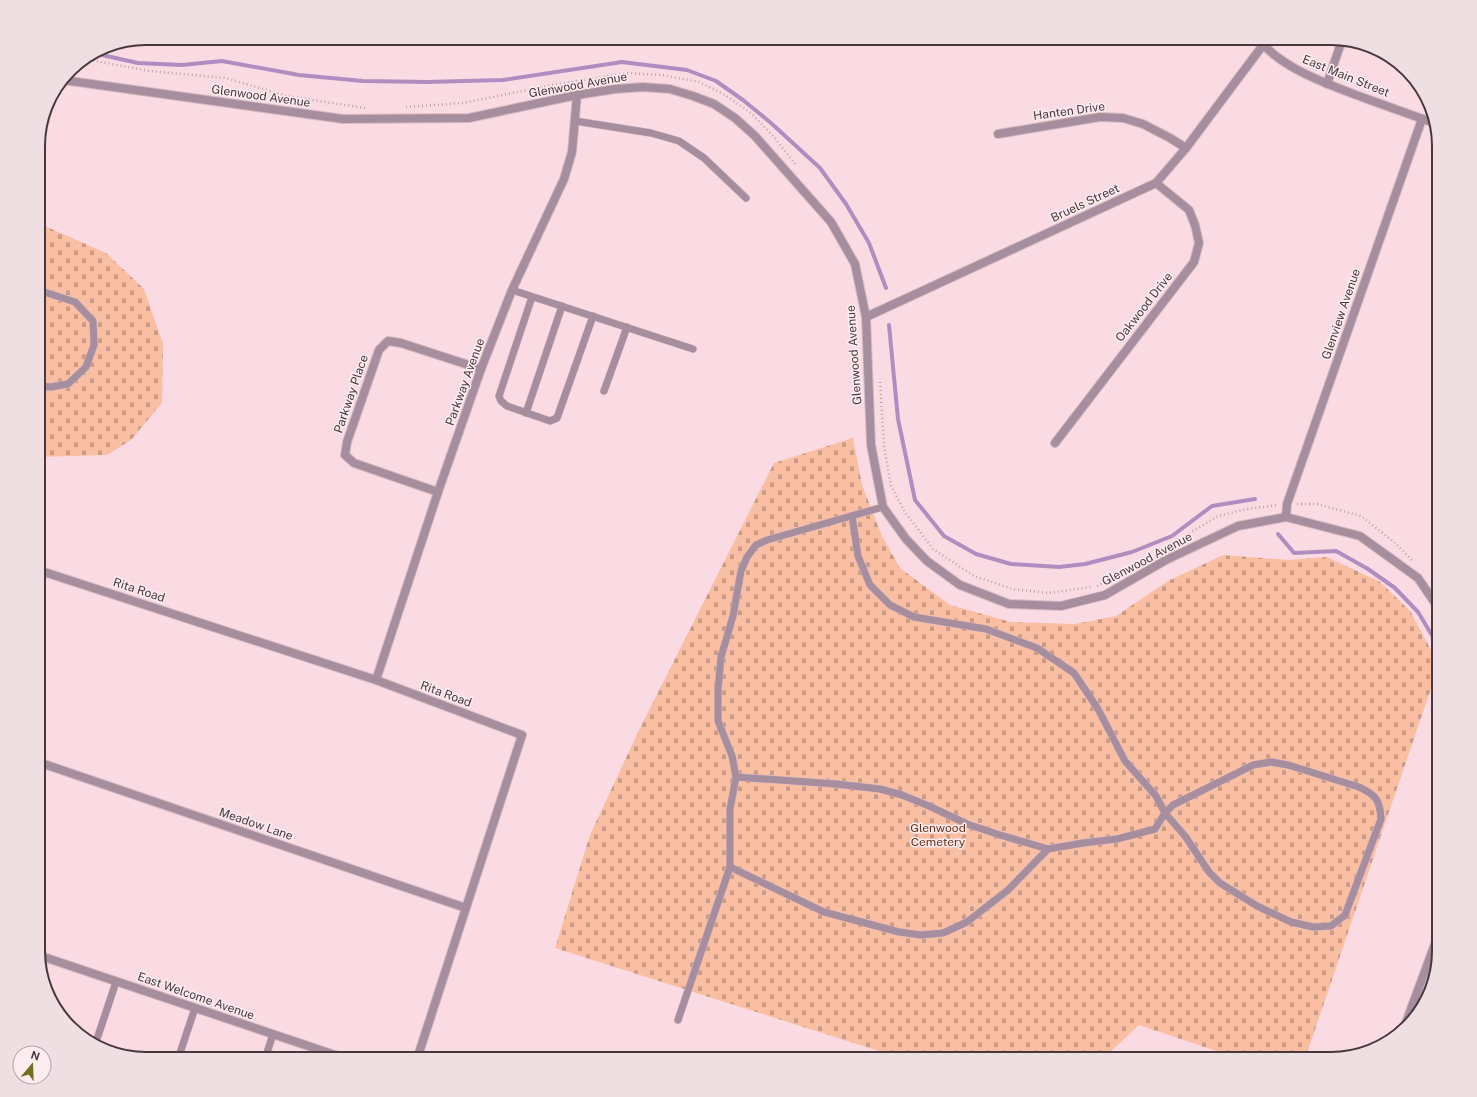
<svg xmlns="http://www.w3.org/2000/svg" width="1477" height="1097" viewBox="0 0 1477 1097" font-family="'Public Sans',sans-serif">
<defs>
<pattern id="cemetery-stones" width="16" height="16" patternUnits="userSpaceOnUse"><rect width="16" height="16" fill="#fabea3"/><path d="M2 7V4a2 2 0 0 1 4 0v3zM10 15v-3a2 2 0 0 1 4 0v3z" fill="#cc9b86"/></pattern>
</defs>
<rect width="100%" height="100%" fill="#fbdbe3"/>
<!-- cemetery -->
<g fill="url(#cemetery-stones)">
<polygon points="38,223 106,253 144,289 163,344 162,403 131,440 107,455 38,457"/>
<polygon points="853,438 862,485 882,536 900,568 950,605 1011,622 1075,624 1116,616 1168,581 1223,555 1289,560 1327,557 1380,582 1410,611 1439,665 1305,1059 1240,1059 1139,1025 1103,1059 904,1059 555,948 590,835 639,730 774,463"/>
</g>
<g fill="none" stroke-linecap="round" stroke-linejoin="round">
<!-- stream -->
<g stroke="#b08dc0" stroke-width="4">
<polyline points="93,53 138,63 182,65 222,61 299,75 363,81 427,82 503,80 622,62 687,70 716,81 743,100 771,123 820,168 846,204 869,243 886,288"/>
<polyline points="889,325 898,419 915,500 944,536 976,554 1011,564 1059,567 1085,564 1132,552 1172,536 1212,506 1255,499"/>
<polyline points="1278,534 1294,553 1336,551 1368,569 1395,588 1418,612 1439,647"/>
</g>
<defs>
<g id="service">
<polyline points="575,121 651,133 679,141 704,158 746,198"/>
<polyline points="512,290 693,349"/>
<polyline points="532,297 499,396 501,401 507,406 550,421 557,418 593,316"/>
<polyline points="38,386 51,387 68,384 86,367 94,345 93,321 75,302 38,290"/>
<polyline points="604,391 627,327"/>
<polyline points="526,413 562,306"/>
<path d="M1271,762L1288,765L1359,787C1376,795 1380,800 1381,819L1345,915L1331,926L1313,927L1291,922L1257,906L1220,883L1209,872L1185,836L1165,813L1173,805L1253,765Z"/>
<polyline points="736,777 836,784 880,789 902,795 929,806 967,824 1000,835 1048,849 1083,843 1117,839 1155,829 1165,813 1156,796 1125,761 1098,709 1074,673 1037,648 986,629 914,617 890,605 870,585 858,556 852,516"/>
<polyline points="730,867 824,912 899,932 921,935 943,933 967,922 1008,890 1048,849"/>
<polyline points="678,1020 730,867 730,809 736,777 732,756 718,721 718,690 721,657 733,616 741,571 747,557 756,545 767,540 883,507"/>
<polyline points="95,1045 116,982"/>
<polyline points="178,1059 195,1008"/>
<polyline points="265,1059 273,1034"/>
</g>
<g id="minor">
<polyline points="1327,84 1342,40"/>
<polyline points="998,134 1100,117 1123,118 1143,124 1170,138 1186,148"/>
<polyline points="866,317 1156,183 1186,148 1263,45"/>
<polyline points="1055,443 1194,262 1199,243 1195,225 1189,210 1156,183"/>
<polyline points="438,492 354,463 345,455 347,442 379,350 388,341 401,343 481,369"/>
<polyline points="1286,517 1287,504 1422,119"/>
<polyline points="38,570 376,680 522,735 417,1059"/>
<polyline points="376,680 438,492 481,369 512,290 564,179 572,152 577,95"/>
<polyline points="38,762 466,908"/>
<polyline points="38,955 347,1059"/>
<polyline points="1404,1028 1439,933"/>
</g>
<g id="tertiary">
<path d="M1258,38C1280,69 1333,86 1367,99C1389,107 1412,115 1434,123"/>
<polyline points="63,80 343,119 469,118 577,95 615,89 643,87 670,89 693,96 714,104 735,118 755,136 831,222 855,264 866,317 871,445 883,507 906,539 927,561 960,585 1009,604 1061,606 1105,595 1166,560 1238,526 1286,517 1360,536 1418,578 1439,609"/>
</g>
</defs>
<!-- service casing -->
<use href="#service" stroke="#d7bac2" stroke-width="8"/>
<!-- minor casing -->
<use href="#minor" stroke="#d7bac2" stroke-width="10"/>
<!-- tertiary casing -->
<use href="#tertiary" stroke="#d7bac2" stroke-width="10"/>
<!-- path -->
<g stroke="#bda3a9" stroke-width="2.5" stroke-dasharray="1 3" stroke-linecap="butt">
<polyline points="85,59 149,71 226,78 286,96 365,108"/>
<polyline points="406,107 463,103 552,85 627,73 662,75 699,82 725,95 751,113 774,137 796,165"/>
<polyline points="880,382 884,446 891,486 905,512 933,549 974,576 1013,589 1048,593 1092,587"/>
<polyline points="1297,504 1317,504 1361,516 1394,542 1413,561"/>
<polyline points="1165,548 1218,516 1247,509 1278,505"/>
<polyline points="1097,586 1110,579"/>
</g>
<!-- service -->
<use href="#service" stroke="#a78e9f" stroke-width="7"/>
<!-- minor -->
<use href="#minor" stroke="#a78e9f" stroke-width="8"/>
<!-- tertiary -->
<use href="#tertiary" stroke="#a78e9f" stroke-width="8"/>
</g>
<g text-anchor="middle" stroke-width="3" stroke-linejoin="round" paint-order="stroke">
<!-- street labels -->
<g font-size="12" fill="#48383c" stroke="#fdedf1">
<text transform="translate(1346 76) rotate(22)" y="4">East Main Street</text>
<text transform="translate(578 85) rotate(-10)" y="4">Glenwood Avenue</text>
<text transform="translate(261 96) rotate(8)" y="4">Glenwood Avenue</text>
<text transform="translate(1069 111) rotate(-8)" y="4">Hanten Drive</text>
<text transform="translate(1085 203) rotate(-25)" y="4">Bruels Street</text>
<text transform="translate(1144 307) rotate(-52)" y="4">Oakwood Drive</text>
<text transform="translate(1341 314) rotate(-71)" y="4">Glenview Avenue</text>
<text transform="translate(854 355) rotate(-94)" y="4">Glenwood Avenue</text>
<text transform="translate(465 382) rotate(-70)" y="4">Parkway Avenue</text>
<text transform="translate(351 394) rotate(-71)" y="4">Parkway Place</text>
<text transform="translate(1147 559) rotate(-28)" y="4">Glenwood Avenue</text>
<text transform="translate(139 590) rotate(18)" y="4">Rita Road</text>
<text transform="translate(446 694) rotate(20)" y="4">Rita Road</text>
<text transform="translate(256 824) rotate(19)" y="4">Meadow Lane</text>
<text transform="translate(196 996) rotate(19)" y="4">East Welcome Avenue</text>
</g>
<!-- park labels -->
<g font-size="12" fill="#6a3215" stroke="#fdedf1">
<text x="938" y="832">Glenwood<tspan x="938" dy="14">Cemetery</tspan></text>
</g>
</g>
<!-- crop -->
<path d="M0 0H1477V1097H0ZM146 45H1331A101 101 0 0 1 1432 146V951A101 101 0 0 1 1331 1052H146A101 101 0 0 1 45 951V146A101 101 0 0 1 146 45Z" fill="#efdfe3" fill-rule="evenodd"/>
<path fill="none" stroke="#48383c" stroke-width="2" d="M146 45H1331A101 101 0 0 1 1432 146V951A101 101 0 0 1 1331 1052H146A101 101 0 0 1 45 951V146A101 101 0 0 1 146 45Z"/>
<!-- north arrow -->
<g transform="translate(32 1065) rotate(19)"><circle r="19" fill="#fdedf1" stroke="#b5a5a9"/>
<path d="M0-3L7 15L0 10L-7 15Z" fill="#6d731a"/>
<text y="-6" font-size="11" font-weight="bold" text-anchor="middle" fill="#48383c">N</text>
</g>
</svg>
